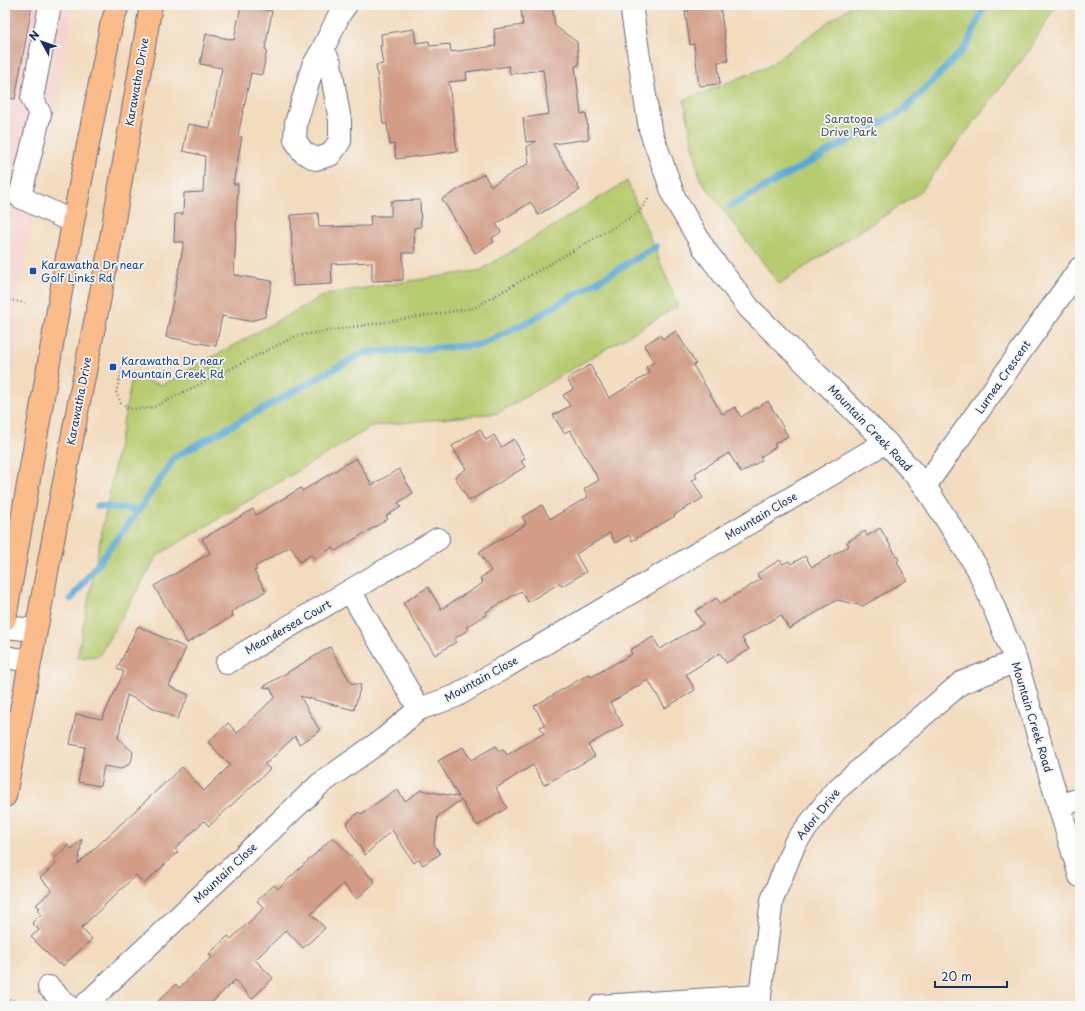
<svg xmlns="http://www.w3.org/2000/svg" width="1085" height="1011" viewBox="0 0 1085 1011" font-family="'Playpen Sans',sans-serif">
<rect width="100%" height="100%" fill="#f6f6f2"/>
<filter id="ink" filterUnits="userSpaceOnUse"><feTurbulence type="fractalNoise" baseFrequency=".025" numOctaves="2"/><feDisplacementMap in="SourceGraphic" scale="8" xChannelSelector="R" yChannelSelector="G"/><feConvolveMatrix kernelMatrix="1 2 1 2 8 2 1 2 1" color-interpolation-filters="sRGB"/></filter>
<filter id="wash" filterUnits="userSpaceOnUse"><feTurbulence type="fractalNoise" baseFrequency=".012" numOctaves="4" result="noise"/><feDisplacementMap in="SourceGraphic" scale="16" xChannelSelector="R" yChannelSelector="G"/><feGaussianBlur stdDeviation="0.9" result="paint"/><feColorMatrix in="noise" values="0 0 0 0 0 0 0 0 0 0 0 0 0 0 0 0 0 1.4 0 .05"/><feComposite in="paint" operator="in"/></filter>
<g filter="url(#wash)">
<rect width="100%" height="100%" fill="#f3dbbe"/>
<!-- built -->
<polygon fill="#f7d0cf" points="5,5 75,5 16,308 19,336 5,421"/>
<!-- green -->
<g fill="#b7cb6f" stroke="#697d66">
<polygon points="852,5 1056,5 1030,49 919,193 779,284 700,179 684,100 767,67"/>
<polygon points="627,181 678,306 498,413 373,426 158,555 99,656 77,658 132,377 162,385 326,294 481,270"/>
</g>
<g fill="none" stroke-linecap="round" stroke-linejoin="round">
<!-- stream -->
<g stroke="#5aa9d4" stroke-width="7">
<polyline points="730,206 904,110 966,47 985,5"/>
<polyline points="97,506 139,510"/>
<polyline points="71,599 139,510 175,457 363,353 480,345 528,322 656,247"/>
</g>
</g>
<g id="blocks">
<!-- building -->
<g fill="#d29c86">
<polygon points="5,5 32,5 15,99 5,98"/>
<polygon points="241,5 272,11 265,49 267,50 262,75 251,73 238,136 242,137 233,184 238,184 234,275 272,281 265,317 249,321 222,316 216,346 166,337 184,242 174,242 175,214 183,214 184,193 203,192 205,156 183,151 188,124 210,128 222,68 200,64 206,34 234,40"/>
<polygon points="688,5 720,5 728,61 718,62 720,84 699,86 694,44 690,45 685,11 689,11"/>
<polygon points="552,6 555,26 577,42 579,65 575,66 581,114 586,113 589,139 553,144 580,190 538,215 531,202 496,224 501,232 492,238 494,242 475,253 442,199 484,174 491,186 529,163 527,147 537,141 526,142 523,118 549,114 543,70 510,74 509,66 466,72 467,80 449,82 457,151 396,159 394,144 390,145 387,124 383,124 376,65 383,64 380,46 382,46 381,34 414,29 416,43 429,41 430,46 450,44 451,52 496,46 494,29 523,25 521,10"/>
<polygon points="420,200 421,227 414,228 415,253 403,253 403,280 372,281 372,262 331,264 332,284 293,286 291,215 318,213 319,227 371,226 370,216 391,216 391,201"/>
<polygon points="676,331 696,364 693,365 722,414 735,407 741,417 768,401 788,436 774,444 776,447 760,457 762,460 741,473 729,453 695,473 697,478 692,480 703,498 674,515 675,516 632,541 629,535 615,543 610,533 576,554 586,572 562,586 560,583 528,602 521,591 486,612 487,614 466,627 468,630 454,639 456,642 435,655 403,603 428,587 441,609 483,583 480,578 491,571 479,552 526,524 522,517 542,505 550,519 588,497 584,489 599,480 570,430 564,433 553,415 570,406 563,395 573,389 567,379 590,365 609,398 650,373 646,367 654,362 644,345 660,335 663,339"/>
<polygon points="480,429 486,440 494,435 501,447 514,439 525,459 521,461 525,467 469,501 455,477 466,469 452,446"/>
<polygon points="356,458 372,485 399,469 413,493 398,503 401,507 386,516 388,519 335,551 333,547 315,559 312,554 300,562 291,546 255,567 257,570 254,571 266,591 231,612 233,616 187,643 154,586 210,553 202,539 253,509 256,515 301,488 302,491"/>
<polygon points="880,528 899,560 897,562 907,580 863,606 837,600 789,629 781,615 742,638 749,650 726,663 720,653 686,674 695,690 665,708 648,680 610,703 623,725 588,745 595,756 544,785 533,765 496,788 507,808 477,826 461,800 438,816 434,844 440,854 423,865 419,859 414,863 392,830 365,855 346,824 359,812 361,814 397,789 405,801 421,790 459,797 438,761 463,747 471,760 496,746 499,751 503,749 507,755 544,733 540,727 545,725 534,706 589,674 591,677 632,654 630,650 653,637 660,649 703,624 695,611 717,598 720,604 760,580 757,574 780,560 783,564 789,561 791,564 805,556 812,567 849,546 847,542 865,531 867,536"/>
<polygon points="138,626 186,648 169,686 189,695 177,719 127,695 118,738 133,752 131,763 121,769 104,766 100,786 78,782 85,747 70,744 76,714 102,719 124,672 117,669"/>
<polygon points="330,647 351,683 361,685 354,710 300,696 320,731 299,744 295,736 269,761 264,764 270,769 209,826 204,821 175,849 178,852 144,884 136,875 81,928 92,939 63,966 61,963 59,965 31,937 39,930 32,923 41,914 37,910 40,908 36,905 52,890 40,878 57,863 54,859 68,845 72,849 82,839 78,864 182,767 204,791 230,765 208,742 228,723 237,733 275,697 270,688 263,687"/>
<polygon points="333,837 375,882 357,899 343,884 311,914 325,928 303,948 286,930 255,960 273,978 252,999 235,980 208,1006 153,1006 176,984 179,988 212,957 209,954 228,936 231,939 264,908 257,901 274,885 278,889"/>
</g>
</g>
</g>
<g filter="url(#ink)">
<use href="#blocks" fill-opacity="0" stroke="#676b80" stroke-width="1"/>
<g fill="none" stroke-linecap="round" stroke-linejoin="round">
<defs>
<g id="minor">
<polyline points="50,5 32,98 40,114 20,197 73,222"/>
<polyline points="631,5 650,129 675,199 705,250 749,308 886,442 925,486 978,569 1016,661 1080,876"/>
<polyline points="323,49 330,63 340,121 340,141 330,155 316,159 303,152 295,140 296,123 313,66 323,49 340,13 346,5"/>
<polyline points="925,486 1080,268"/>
<polyline points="350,591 419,709"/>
<polyline points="5,627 35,630"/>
<polyline points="5,657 30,661"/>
<polyline points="227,663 438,539"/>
<polyline points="1059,806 1080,799"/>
<polyline points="49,987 68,1006"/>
<polyline points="84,1006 320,784 385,738 419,709 456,696 886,442"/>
<polyline points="600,1006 760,996"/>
<polyline points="760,1006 760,996 772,900 795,843 835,791 961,683 1016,661"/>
</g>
<g id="major">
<polyline points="5,619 73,222 111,26 118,5"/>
<polyline points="5,796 79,402 106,267 151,5"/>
</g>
</defs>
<!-- minor casing -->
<use href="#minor" stroke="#676b80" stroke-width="24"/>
<!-- major casing -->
<use href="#major" stroke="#676b80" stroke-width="24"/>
<!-- path -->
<g stroke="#676b80" stroke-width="2.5" stroke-dasharray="1 3" stroke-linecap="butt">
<polyline points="5,299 25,303"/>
<polyline points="125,357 116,393 121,403 129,409 141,409 154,407 296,336 474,308 638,213 648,199"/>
<polyline points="5,998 15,1001 24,1006"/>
</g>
<!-- minor -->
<use href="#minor" stroke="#fff" stroke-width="22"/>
<!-- major -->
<use href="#major" stroke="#f9bc8a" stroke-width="22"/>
</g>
</g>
<!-- markers -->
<g fill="#1a4fb4" stroke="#f6f6f2" stroke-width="1.5">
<rect x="29" y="267" width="8" height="8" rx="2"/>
<rect x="109" y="363" width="8" height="8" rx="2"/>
</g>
<g text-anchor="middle" stroke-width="3.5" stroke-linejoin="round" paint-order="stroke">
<!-- street labels -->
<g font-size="11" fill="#1b2f5e" stroke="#f6f6f2">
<text transform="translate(137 82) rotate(-80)" y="4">Karawatha Drive</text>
<text transform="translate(1003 377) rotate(-55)" y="4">Lurnea Crescent</text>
<text transform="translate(79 401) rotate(-79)" y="4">Karawatha Drive</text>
<text transform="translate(870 428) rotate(46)" y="4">Mountain Creek Road</text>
<text transform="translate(761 516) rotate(-31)" y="4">Mountain Close</text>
<text transform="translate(288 627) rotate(-30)" y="4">Meandersea Court</text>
<text transform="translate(481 679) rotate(-29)" y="4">Mountain Close</text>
<text transform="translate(1032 717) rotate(73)" y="4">Mountain Creek Road</text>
<text transform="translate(818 814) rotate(-51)" y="4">Adori Drive</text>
<text transform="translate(225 873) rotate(-43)" y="4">Mountain Close</text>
</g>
<!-- park labels -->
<g font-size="11" fill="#425662" stroke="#f6f6f2">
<text x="849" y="123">Saratoga<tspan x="849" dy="13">Drive Park</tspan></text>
</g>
<!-- transit labels -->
<g font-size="11" fill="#164399" stroke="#f6f6f2" text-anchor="start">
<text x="41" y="269">Karawatha Dr near<tspan x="41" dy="13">Golf Links Rd</tspan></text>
<text x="121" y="365">Karawatha Dr near<tspan x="121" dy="13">Mountain Creek Rd</tspan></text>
</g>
</g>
<!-- margin -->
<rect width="1085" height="1011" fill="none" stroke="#f6f6f2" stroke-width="20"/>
<!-- north arrow -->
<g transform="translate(42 42) rotate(310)" stroke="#f6f6f2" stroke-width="3" paint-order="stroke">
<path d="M0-3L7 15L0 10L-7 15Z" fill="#1b2f5e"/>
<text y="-6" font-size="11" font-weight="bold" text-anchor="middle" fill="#1b2f5e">N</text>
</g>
<!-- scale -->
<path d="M935 981v6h72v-6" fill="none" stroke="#1b2f5e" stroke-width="2"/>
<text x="941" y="981" font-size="12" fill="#1b2f5e" stroke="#f6f6f2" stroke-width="3" paint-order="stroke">20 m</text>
</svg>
